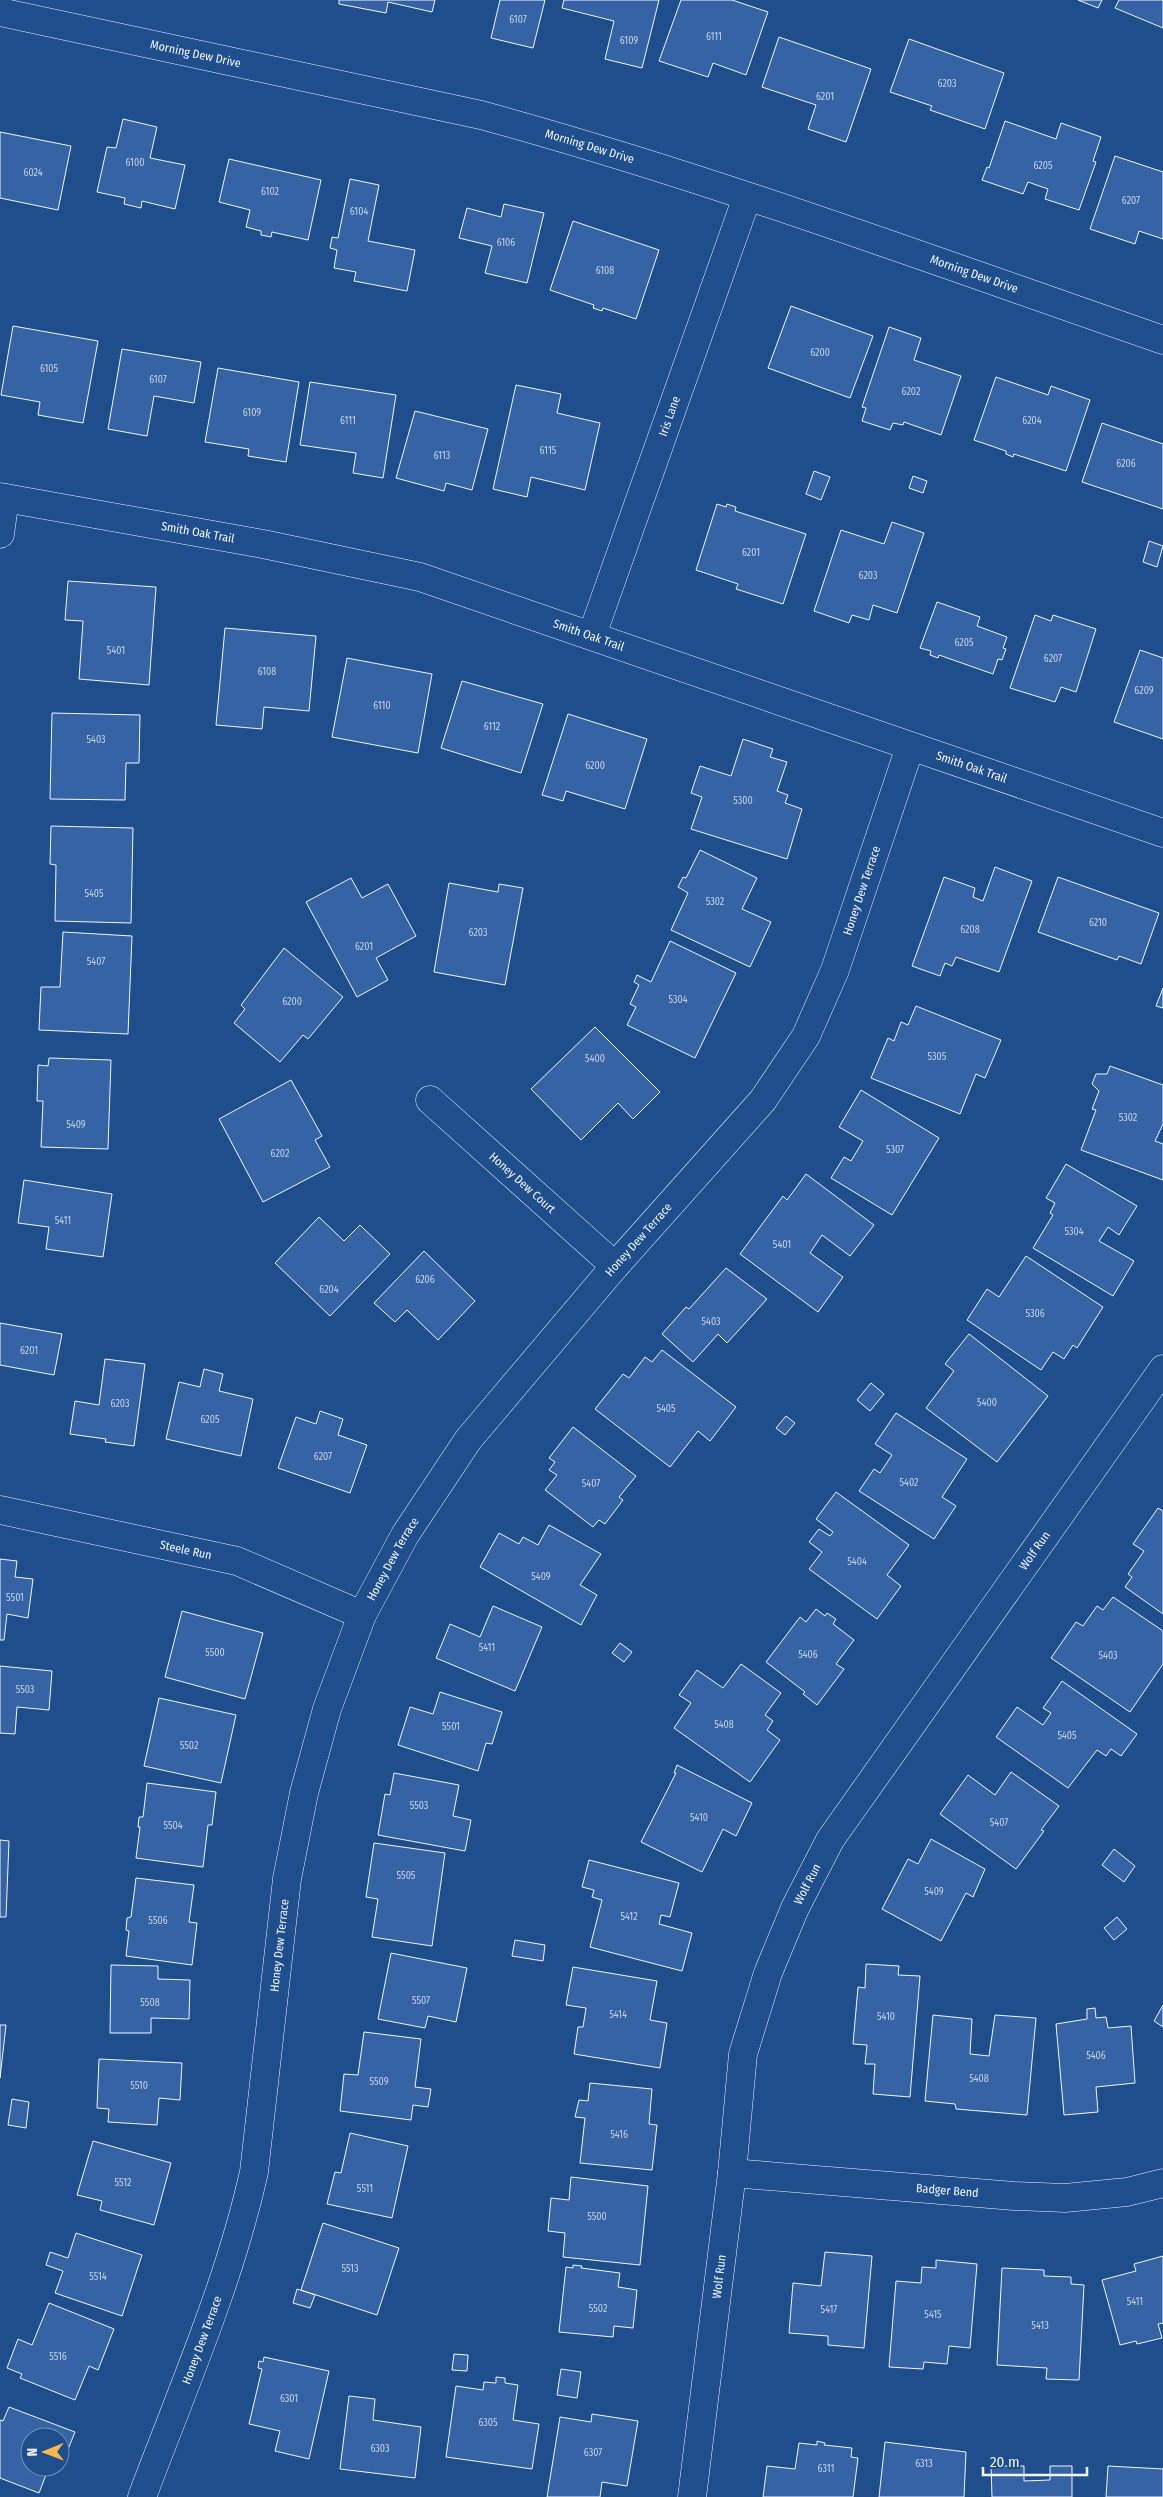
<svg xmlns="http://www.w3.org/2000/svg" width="1163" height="2497" viewBox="0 0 1163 2497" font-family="'Fira Sans Condensed',sans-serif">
<rect width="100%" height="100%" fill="#1f4e8c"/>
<!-- building -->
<g fill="#3563a3" stroke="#f2f6ff">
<polygon points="339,0 435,0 432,12 388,2 386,13 339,4"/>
<polygon points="500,0 545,0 533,48 491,38"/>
<polygon points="564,0 659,0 642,68 605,59 614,21 562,8"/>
<polygon points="681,0 732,0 768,12 746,75 713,63 708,77 659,61"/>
<polygon points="1078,0 1102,0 1098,8"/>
<polygon points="1119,0 1163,0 1163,28 1115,8"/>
<polygon points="779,37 871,69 846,142 808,129 816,105 762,87"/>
<polygon points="909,39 1004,73 985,129 930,110 932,106 890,92"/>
<polygon points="123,119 157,127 150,158 185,165 175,209 142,201 141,208 124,204 125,198 97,192 107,147 116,148"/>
<polygon points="1005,121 1056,139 1061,123 1101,137 1093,161 1096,162 1079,210 1045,199 1048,189 1028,182 1023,194 982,180 987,167 989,168"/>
<polygon points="0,132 71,146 58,210 0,198"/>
<polygon points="1115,156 1163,172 1163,239 1139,231 1135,244 1090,229"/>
<polygon points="229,159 321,180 308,240 272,232 271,237 261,235 261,231 246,227 250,210 219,202"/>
<polygon points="350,179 379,185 368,241 415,250 407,291 354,281 356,272 334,268 337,250 330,248 332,237 338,238"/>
<polygon points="504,204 544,213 527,283 485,273 492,246 459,238 467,208 501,217"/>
<polygon points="573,221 659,250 636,319 603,308 602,311 593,308 594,305 550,290"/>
<polygon points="791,306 873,336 850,398 768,368"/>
<polygon points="13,326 98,341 83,423 38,415 40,402 1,395"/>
<polygon points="889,327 921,338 914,360 961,376 941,435 904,422 903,425 893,423 890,430 862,421 866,408 862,407"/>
<polygon points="122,349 201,362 194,403 154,396 147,436 108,429"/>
<polygon points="218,368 299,382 286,462 248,456 249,449 205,442"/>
<polygon points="996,377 1048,395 1051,386 1090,400 1066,471 1014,454 1013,457 1006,454 1006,451 974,440"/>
<polygon points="310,382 396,395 383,478 353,473 356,453 300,445"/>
<polygon points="516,385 561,394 557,413 600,423 585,490 531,477 527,497 493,489"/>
<polygon points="415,411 488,429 472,490 446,483 444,491 396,478"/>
<polygon points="1102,423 1163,444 1163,509 1082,482"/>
<polygon points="814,471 830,477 821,500 806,494"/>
<polygon points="913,476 927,481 923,493 909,488"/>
<polygon points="717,504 726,507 727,504 736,507 735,511 806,534 783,604 736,589 738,584 696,570"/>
<polygon points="892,522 924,533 897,613 873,605 869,620 852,615 849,623 814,611 841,530 884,544"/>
<polygon points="1149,541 1163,546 1157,567 1143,562"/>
<polygon points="68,581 156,587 149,685 79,679 83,621 65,620"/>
<polygon points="937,602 980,617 977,626 1007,637 1003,648 1006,649 1002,660 998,659 993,674 939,655 938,658 930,655 931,651 920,648"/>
<polygon points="1035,615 1051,621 1053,615 1096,629 1076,692 1061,687 1055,702 1010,688"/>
<polygon points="225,628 316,636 309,711 264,707 262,729 216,725"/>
<polygon points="1140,650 1163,658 1163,739 1114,722"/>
<polygon points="347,658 432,674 418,753 332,737"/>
<polygon points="462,681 543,704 521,773 441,748"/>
<polygon points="52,713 140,715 139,763 126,763 125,800 50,799"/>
<polygon points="568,714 647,739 625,809 566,791 563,801 542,795"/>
<polygon points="743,739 773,749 770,757 787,762 777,791 788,795 785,803 802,809 787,859 691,829 702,797 691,793 700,766 731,776"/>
<polygon points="51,826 133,828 131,923 55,921 56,865 50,864"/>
<polygon points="700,850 757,878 742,909 771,922 750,967 671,930 688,893 678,887 683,877 686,878"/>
<polygon points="995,867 1032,881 999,972 956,957 952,966 945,963 940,976 912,966 944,877 975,888 973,897 983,901"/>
<polygon points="1058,877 1159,913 1141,964 1119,956 1117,960 1038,932"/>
<polygon points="351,878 362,898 388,884 416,936 376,958 388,980 357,997 306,902"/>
<polygon points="449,883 498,892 499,884 523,888 505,985 434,972"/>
<polygon points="63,932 132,936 128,1034 39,1030 41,987 60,987"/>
<polygon points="670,941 736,973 695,1058 627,1025 636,1007 630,1004 639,985 634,982 637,975 651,982"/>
<polygon points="284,948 343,997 308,1039 303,1035 280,1062 234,1023 245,1009 241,1005"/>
<polygon points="1163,988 1163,1008 1156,1006"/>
<polygon points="916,1006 1001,1040 985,1078 976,1074 960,1114 871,1078 888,1038 894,1041 901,1022 908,1025"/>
<polygon points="595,1027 660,1092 633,1119 618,1103 581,1140 531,1089"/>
<polygon points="49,1058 111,1060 108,1149 41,1147 43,1101 37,1101 38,1065 48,1066"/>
<polygon points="1110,1066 1163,1085 1163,1124 1155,1141 1163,1144 1163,1180 1081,1150 1096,1110 1092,1109 1099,1091 1092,1084 1096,1074 1107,1074"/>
<polygon points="291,1080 322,1136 315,1140 330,1167 263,1202 219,1119"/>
<polygon points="861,1090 939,1138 892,1215 831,1178 844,1157 851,1161 863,1141 839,1127"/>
<polygon points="1066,1164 1137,1206 1119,1235 1108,1227 1099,1241 1134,1261 1113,1296 1033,1248 1053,1215 1050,1213 1055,1203 1046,1198"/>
<polygon points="806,1174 874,1225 850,1256 822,1235 810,1253 843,1277 818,1312 740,1254 783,1196 787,1200"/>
<polygon points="24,1180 112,1194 103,1257 46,1249 49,1227 18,1223"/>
<polygon points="319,1217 344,1241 360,1225 390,1254 330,1316 275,1263"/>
<polygon points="424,1251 475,1301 438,1340 407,1310 395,1322 374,1303"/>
<polygon points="1026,1256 1103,1307 1077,1348 1073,1345 1064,1359 1053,1352 1041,1370 967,1320 987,1289 999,1297"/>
<polygon points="726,1268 767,1299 727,1343 718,1334 693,1362 662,1334 686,1307 689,1309"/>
<polygon points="0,1323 62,1334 54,1375 0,1365"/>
<polygon points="969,1334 1048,1396 997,1462 926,1408 954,1371 945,1364"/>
<polygon points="662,1350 736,1407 710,1441 698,1431 670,1467 595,1409 623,1374 629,1378 645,1357 652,1362"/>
<polygon points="105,1359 145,1364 134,1446 105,1442 106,1439 70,1434 75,1401 99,1405"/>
<polygon points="204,1369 223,1374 219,1391 253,1399 241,1456 166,1439 179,1382 200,1387"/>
<polygon points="871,1383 884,1394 870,1411 857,1400"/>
<polygon points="320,1411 343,1419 338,1435 367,1445 350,1493 278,1468 296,1417 316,1424"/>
<polygon points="896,1413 967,1459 942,1497 956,1506 934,1539 859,1491 874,1469 880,1473 892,1455 875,1444"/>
<polygon points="786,1416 795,1423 785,1435 776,1428"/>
<polygon points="573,1427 636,1476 619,1497 623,1500 605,1524 599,1520 593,1527 545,1490 557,1475 549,1470 555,1462 549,1458"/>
<polygon points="836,1492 909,1545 887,1575 901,1586 877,1619 809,1569 822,1552 809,1542 819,1529 830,1536 833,1532 816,1519"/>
<polygon points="1158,1508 1163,1511 1163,1614 1125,1587 1132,1577 1128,1574 1144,1551 1133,1544"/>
<polygon points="549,1525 601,1554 580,1585 597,1595 581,1625 480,1567 499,1533 519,1544 523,1537 538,1545"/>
<polygon points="0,1559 17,1561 15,1577 33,1579 28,1618 7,1614 4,1640 0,1640"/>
<polygon points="1113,1597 1163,1631 1163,1664 1130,1712 1051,1658 1076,1622 1083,1626 1097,1606 1103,1610"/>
<polygon points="493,1606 542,1627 515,1691 436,1658 450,1624 480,1637"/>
<polygon points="816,1609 825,1616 827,1613 836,1619 833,1624 854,1640 836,1664 844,1669 817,1705 803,1694 805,1692 766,1662 800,1617 806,1622"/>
<polygon points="182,1611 263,1633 245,1699 165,1677"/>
<polygon points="620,1643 632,1652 624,1662 612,1653"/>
<polygon points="741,1664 781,1693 765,1715 773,1721 767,1730 780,1740 750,1782 674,1728 691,1703 679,1695 697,1670 723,1688"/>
<polygon points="0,1666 52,1671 49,1710 17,1707 15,1734 0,1733"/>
<polygon points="1062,1681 1137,1734 1121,1756 1111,1749 1106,1756 1097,1750 1068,1788 996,1737 1017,1707 1043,1725 1051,1713 1043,1708"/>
<polygon points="440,1692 502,1712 492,1744 486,1743 478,1771 398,1745 410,1707 433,1714"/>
<polygon points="159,1698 236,1715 221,1783 144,1766"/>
<polygon points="677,1765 752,1803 736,1836 723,1829 702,1872 641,1842 676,1773 674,1773"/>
<polygon points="1011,1772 1059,1806 1041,1830 1044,1831 1016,1869 940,1814 968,1775 995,1795"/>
<polygon points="394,1773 459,1785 453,1816 471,1820 465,1851 378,1835 385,1794 390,1795"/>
<polygon points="147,1783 216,1792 212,1825 208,1825 203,1867 136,1858 140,1827 138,1827 139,1817 143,1817"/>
<polygon points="931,1839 985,1869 973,1897 966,1893 941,1941 882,1909 908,1859 918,1864"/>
<polygon points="0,1840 9,1841 6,1917 0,1917"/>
<polygon points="374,1843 445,1853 432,1946 372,1937 378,1899 366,1897"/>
<polygon points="1114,1849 1135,1866 1124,1882 1102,1865"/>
<polygon points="589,1860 679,1883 670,1917 661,1915 659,1924 692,1933 682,1971 590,1947 602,1900 592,1897 594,1890 582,1887"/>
<polygon points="136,1878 194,1885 189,1922 197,1923 192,1965 126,1956 129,1931 126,1930 127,1918 131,1917"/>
<polygon points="1117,1917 1127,1929 1114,1940 1104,1928"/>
<polygon points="515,1940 545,1945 543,1961 512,1956"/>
<polygon points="391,1953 467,1968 456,2022 428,2016 425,2028 378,2019"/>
<polygon points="866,1964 899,1966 898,1975 920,1976 910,2097 873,2094 875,2064 865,2064 867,2045 853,2044 858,1987 865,1988"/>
<polygon points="111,1965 158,1966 158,1979 190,1980 189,2019 151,2018 151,2033 110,2033"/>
<polygon points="573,1967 657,1981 650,2020 667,2023 660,2068 574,2054 578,2027 583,2027 586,2008 566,2005"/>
<polygon points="1163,2005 1163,2027 1154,2021"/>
<polygon points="1095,2008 1096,2018 1106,2017 1108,2028 1131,2026 1135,2083 1096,2087 1098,2112 1064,2115 1056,2024 1087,2019 1087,2009"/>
<polygon points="933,2015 972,2019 970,2054 989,2056 995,2015 1036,2018 1027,2115 956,2109 955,2104 925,2101"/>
<polygon points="0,2025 6,2025 0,2078"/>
<polygon points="364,2032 421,2039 415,2087 431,2089 428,2107 413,2105 411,2120 340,2111 344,2074 358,2075"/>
<polygon points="99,2059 182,2063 180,2100 159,2098 157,2125 108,2122 109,2109 97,2108"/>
<polygon points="590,2083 652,2089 649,2124 657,2125 652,2170 580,2163 585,2118 575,2117 579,2100 588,2101"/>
<polygon points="12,2099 29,2102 26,2128 8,2125"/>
<polygon points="350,2133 408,2146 392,2218 327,2204 335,2172 341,2173"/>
<polygon points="93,2141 171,2163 154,2225 100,2210 102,2201 77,2195"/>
<polygon points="571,2177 648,2186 640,2265 563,2257 565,2233 548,2231 551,2198 569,2200"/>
<polygon points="323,2223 399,2248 377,2315 301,2290"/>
<polygon points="76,2233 142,2255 122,2316 55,2293 63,2271 46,2265 50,2252 68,2258"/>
<polygon points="825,2252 872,2256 864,2348 828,2345 828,2336 789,2333 793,2283 821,2286"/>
<polygon points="1163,2256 1163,2323 1158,2324 1162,2338 1137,2344 1136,2341 1120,2345 1102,2280 1136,2271 1134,2264"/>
<polygon points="936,2260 977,2264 970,2348 949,2346 947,2364 924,2362 923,2369 889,2367 896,2281 921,2283 922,2267 936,2268"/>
<polygon points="573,2265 582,2266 581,2268 620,2273 618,2287 637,2290 633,2328 614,2326 613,2337 559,2332 566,2267 573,2268"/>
<polygon points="1002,2268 1044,2270 1044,2276 1071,2277 1071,2284 1084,2285 1079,2380 1046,2379 1047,2368 997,2365"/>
<polygon points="297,2289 315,2295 310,2308 293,2303"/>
<polygon points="49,2303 114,2329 98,2370 89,2366 75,2400 20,2378 22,2374 7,2368 18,2339 32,2345"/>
<polygon points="454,2354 468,2355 467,2371 452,2370"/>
<polygon points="264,2357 329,2371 309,2459 275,2451 280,2431 249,2424 262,2369 258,2368 259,2361 263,2362"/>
<polygon points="561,2369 581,2372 577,2398 557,2395"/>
<polygon points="496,2377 505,2378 505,2383 518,2385 513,2420 539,2424 532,2469 446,2457 456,2386 483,2390 484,2382 496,2383"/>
<polygon points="349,2396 375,2399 373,2420 421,2427 415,2478 340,2469"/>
<polygon points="9,2407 75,2432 62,2464 60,2463 60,2437 30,2437 30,2467 49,2467 39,2493 0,2478 0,2420 3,2421"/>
<polygon points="592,2414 638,2421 627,2486 602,2482 600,2497 547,2497 560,2417 591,2422"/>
<polygon points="817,2441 825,2443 824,2445 852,2448 851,2457 858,2458 853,2497 763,2497 767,2466 795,2469 799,2443 817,2445"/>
<polygon points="885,2442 966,2452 964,2497 879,2497"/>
<polygon points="991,2466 1024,2466 1024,2481 1050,2480 1050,2466 1072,2466 1072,2497 992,2497"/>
<polygon points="1108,2466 1163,2469 1163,2497 1106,2497"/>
</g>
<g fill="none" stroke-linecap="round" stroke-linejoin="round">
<defs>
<g id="street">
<path id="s1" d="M0,12L481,115C712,178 937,262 1163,340"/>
<path id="s2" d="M0,497L263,544L420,577L1163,833"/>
<polyline points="0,534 5,498"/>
<path id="s3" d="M592,635L747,197"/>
<path id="s4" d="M430,1100L615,1266"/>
<path id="s5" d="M0,1510L237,1561L362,1615"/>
<path id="s6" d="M732,2173L1014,2196L1065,2198L1127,2192L1163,2183"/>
<path id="s7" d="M142,2497C182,2390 229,2284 254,2172L287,1879L304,1793L327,1709L362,1615L405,1535L468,1440L615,1266L763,1100L806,1036L835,970L910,747"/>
<path id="s8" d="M692,2497L732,2173L743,2054L768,1973L795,1908L830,1840L1163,1369"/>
</g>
</defs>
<!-- street casing -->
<use href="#street" stroke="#f2f6ff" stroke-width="29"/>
<!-- street -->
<use href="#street" stroke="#1f4e8c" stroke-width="28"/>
</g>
<g text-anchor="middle" stroke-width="4" stroke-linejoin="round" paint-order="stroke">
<!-- number labels -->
<g font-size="10" fill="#c3d1e8">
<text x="518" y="23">6107</text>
<text x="714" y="40">6111</text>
<text x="629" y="44">6109</text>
<text x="947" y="87">6203</text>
<text x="825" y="100">6201</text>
<text x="135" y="166">6100</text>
<text x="1043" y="169">6205</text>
<text x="33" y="176">6024</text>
<text x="270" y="195">6102</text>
<text x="1131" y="204">6207</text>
<text x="359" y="215">6104</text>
<text x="506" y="246">6106</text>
<text x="605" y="274">6108</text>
<text x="820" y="356">6200</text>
<text x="49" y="372">6105</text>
<text x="158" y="383">6107</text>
<text x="911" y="395">6202</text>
<text x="252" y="416">6109</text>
<text x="348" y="424">6111</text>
<text x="1032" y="424">6204</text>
<text x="548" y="454">6115</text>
<text x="442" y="459">6113</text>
<text x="1126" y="467">6206</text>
<text x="751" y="556">6201</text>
<text x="868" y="579">6203</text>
<text x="964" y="646">6205</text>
<text x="116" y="654">5401</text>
<text x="1053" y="662">6207</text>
<text x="267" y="675">6108</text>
<text x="1144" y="694">6209</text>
<text x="382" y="709">6110</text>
<text x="492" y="730">6112</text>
<text x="96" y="743">5403</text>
<text x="595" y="769">6200</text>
<text x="743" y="804">5300</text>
<text x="94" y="897">5405</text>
<text x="715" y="905">5302</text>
<text x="1098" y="926">6210</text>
<text x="970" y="933">6208</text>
<text x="478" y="936">6203</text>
<text x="364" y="950">6201</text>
<text x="96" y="965">5407</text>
<text x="678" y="1003">5304</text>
<text x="292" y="1005">6200</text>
<text x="937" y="1060">5305</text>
<text x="595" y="1062">5400</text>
<text x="1128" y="1121">5302</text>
<text x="76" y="1128">5409</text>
<text x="895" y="1153">5307</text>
<text x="280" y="1157">6202</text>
<text x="63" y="1224">5411</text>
<text x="1074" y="1235">5304</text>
<text x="782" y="1248">5401</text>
<text x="425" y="1283">6206</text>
<text x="329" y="1293">6204</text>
<text x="1035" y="1317">5306</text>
<text x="711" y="1325">5403</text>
<text x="29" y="1354">6201</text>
<text x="987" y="1406">5400</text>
<text x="120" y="1407">6203</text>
<text x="666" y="1412">5405</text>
<text x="210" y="1423">6205</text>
<text x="323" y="1460">6207</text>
<text x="909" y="1486">5402</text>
<text x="591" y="1487">5407</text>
<text x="857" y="1565">5404</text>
<text x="541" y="1580">5409</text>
<text x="15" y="1601">5501</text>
<text x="487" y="1651">5411</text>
<text x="215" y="1656">5500</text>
<text x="808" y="1658">5406</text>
<text x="1108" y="1659">5403</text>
<text x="25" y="1693">5503</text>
<text x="724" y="1728">5408</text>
<text x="451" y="1730">5501</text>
<text x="1067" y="1739">5405</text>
<text x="189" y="1749">5502</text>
<text x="419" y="1809">5503</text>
<text x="699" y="1821">5410</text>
<text x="999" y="1826">5407</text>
<text x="173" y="1829">5504</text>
<text x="406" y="1879">5505</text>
<text x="934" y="1895">5409</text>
<text x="629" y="1920">5412</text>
<text x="158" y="1924">5506</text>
<text x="421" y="2004">5507</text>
<text x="150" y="2006">5508</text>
<text x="618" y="2018">5414</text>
<text x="886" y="2020">5410</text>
<text x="1096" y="2059">5406</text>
<text x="979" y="2082">5408</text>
<text x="379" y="2085">5509</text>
<text x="139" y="2089">5510</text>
<text x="619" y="2138">5416</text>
<text x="123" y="2186">5512</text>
<text x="365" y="2192">5511</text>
<text x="597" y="2220">5500</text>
<text x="350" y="2272">5513</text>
<text x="98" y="2280">5514</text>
<text x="1135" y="2305">5411</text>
<text x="598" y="2312">5502</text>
<text x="829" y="2313">5417</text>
<text x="933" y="2318">5415</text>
<text x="1040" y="2329">5413</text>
<text x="58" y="2360">5516</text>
<text x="289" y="2402">6301</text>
<text x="488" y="2426">6305</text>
<text x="380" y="2452">6303</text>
<text x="593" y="2456">6307</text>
<text x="924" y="2467">6313</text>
<text x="826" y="2472">6311</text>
</g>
<!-- street labels -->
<g font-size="12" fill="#f2f6ff" stroke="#1f4e8c">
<text dy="4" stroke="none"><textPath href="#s1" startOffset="200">Morning Dew Drive</textPath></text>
<text dy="4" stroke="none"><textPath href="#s1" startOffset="605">Morning Dew Drive</textPath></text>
<text dy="4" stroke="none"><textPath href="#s1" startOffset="1010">Morning Dew Drive</textPath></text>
<text dy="4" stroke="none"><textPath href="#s3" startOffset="232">Iris Lane</textPath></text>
<text dy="4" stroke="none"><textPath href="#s2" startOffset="201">Smith Oak Trail</textPath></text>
<text dy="4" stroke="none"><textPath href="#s2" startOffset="606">Smith Oak Trail</textPath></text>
<text dy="4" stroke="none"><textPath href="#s2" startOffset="1011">Smith Oak Trail</textPath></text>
<text dy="4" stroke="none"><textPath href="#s7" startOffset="1802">Honey Dew Terrace</textPath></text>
<text dy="4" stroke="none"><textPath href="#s4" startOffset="124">Honey Dew Court</textPath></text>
<text dy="4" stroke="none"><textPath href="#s7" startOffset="1382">Honey Dew Terrace</textPath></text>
<text dy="4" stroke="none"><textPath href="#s5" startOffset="190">Steele Run</textPath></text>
<text dy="4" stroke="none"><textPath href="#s8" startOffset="1032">Wolf Run</textPath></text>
<text dy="4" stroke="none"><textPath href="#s7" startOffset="978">Honey Dew Terrace</textPath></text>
<text dy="4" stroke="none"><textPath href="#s8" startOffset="628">Wolf Run</textPath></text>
<text dy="4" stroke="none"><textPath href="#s7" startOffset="572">Honey Dew Terrace</textPath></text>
<text dy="4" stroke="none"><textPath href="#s6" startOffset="216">Badger Bend</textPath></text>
<text dy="4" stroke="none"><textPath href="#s8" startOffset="222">Wolf Run</textPath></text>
<text dy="4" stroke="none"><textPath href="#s7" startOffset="168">Honey Dew Terrace</textPath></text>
</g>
</g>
<!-- north arrow -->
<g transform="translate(45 2452) rotate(269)"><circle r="24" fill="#1f4e8c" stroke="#7391ba"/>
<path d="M0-4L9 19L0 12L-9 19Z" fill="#ffb74d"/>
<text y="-8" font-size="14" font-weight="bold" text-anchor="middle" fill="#f2f6ff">N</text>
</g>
<!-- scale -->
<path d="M983 2467v8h104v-8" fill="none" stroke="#f2f6ff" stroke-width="2.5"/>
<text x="990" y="2467" font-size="15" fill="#f2f6ff" stroke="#1f4e8c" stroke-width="4" paint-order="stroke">20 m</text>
</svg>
